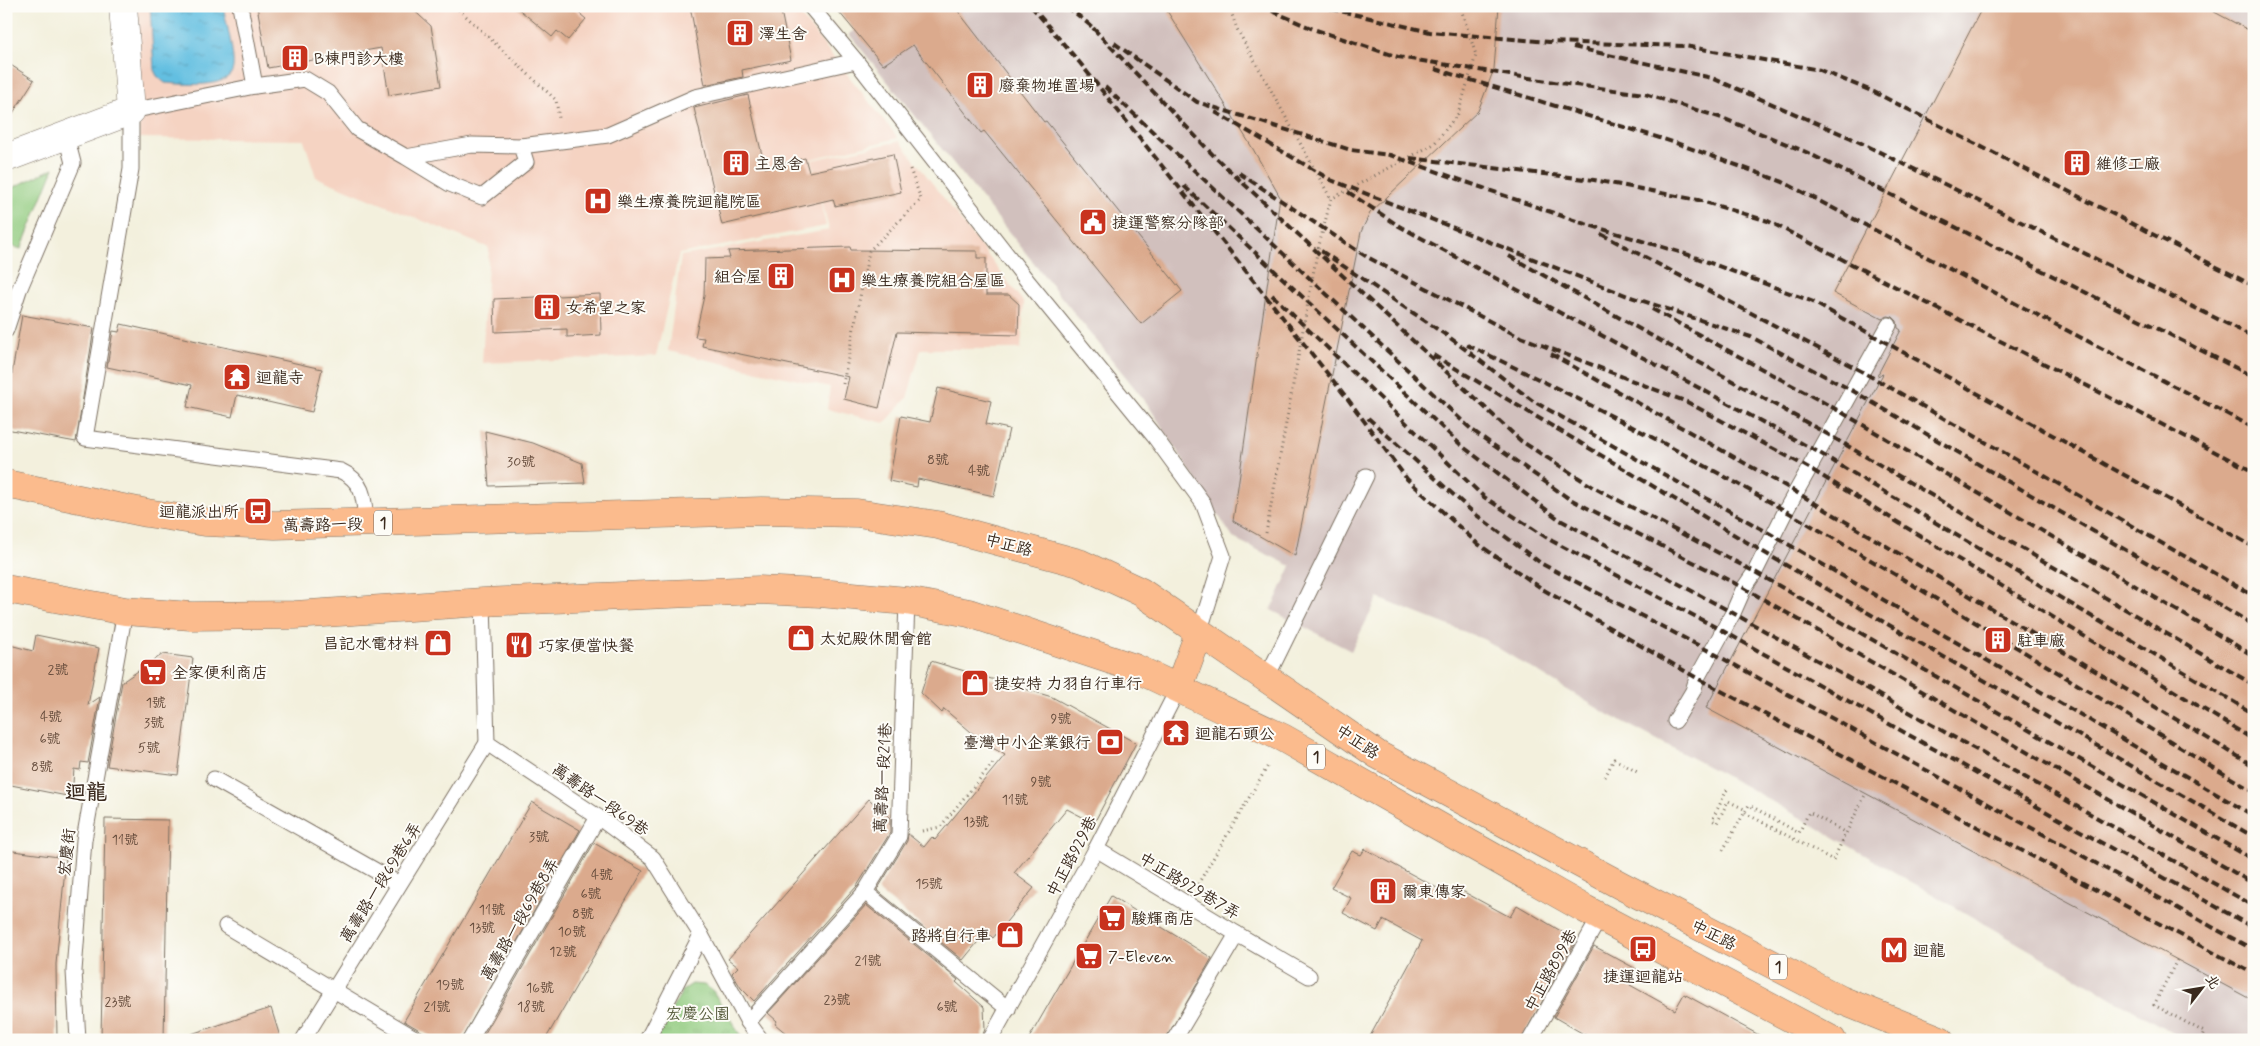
<svg xmlns="http://www.w3.org/2000/svg" width="2260" height="1046" viewBox="0 0 2260 1046" font-family="Mynerve,'LXGW WenKai TC',sans-serif">
<defs>
<pattern id="park-tufts" width="24" height="20" patternUnits="userSpaceOnUse" patternTransform="scale(1.25)"><rect width="24" height="20" fill="#91cb7f"/><path d="M3 7l-1-3M5 7V3M7 7l1-3M15 17l-1-3M17 17v-4M19 17l1-3" fill="none" stroke="#7eae6d"/></pattern>
<pattern id="water-ripples" width="26" height="14" patternUnits="userSpaceOnUse" patternTransform="scale(1.25)"><rect width="26" height="14" fill="#63bfe1"/><path d="M2 4q2-2 4 0t4 0M15 11q2-2 4 0t4 0" fill="none" stroke="#539bb6"/></pattern>
</defs>
<rect width="100%" height="100%" fill="#fdfcf7"/>
<filter id="ink" filterUnits="userSpaceOnUse"><feTurbulence type="fractalNoise" baseFrequency=".02" numOctaves="2"/><feDisplacementMap in="SourceGraphic" scale="10" xChannelSelector="R" yChannelSelector="G"/><feConvolveMatrix kernelMatrix="1 2 1 2 8 2 1 2 1" color-interpolation-filters="sRGB"/></filter>
<filter id="wash" filterUnits="userSpaceOnUse"><feTurbulence type="fractalNoise" baseFrequency=".0096" numOctaves="4" result="noise"/><feDisplacementMap in="SourceGraphic" scale="20" xChannelSelector="R" yChannelSelector="G"/><feGaussianBlur stdDeviation="1.12" result="paint"/><feColorMatrix in="noise" values="0 0 0 0 0 0 0 0 0 0 0 0 0 0 0 0 0 1.4 0 .05"/><feComposite in="paint" operator="in"/></filter>
<g filter="url(#wash)">
<rect width="100%" height="100%" fill="#f3f0dd"/>
<!-- built -->
<g fill="#f5d3c2">
<polygon points="131,6 793,6 898,138 811,159 826,226 679,254 656,356 482,363 489,248 316,177 304,140 139,138 141,89"/>
<polygon points="900,141 1024,303 1021,349 921,349 907,398 885,423 827,409 830,387 668,351 681,256 829,230 812,160"/>
</g>
<!-- industrial -->
<polygon fill="#d1c0bd" points="882,6 2254,6 2254,1040 2185,1040 1747,787 1604,712 1483,639 1378,598 1351,651 1271,610 1291,566 1233,538 1146,402 849,34 886,11"/>
<!-- grass -->
<polygon fill="#91cb7f" stroke="#667a4e" points="54,168 21,249 6,244 6,191"/>
<!-- park -->
<polygon fill="url(#park-tufts)" stroke="#667a4e" points="692,984 704,985 713,991 743,1040 654,1040 683,990"/>
<!-- water -->
<path fill="url(#water-ripples)" stroke="#4f7480" d="M150,6H223C226,21 235,55 233,68C230,90 181,84 165,83L157,76L154,70Z"/>
<g id="blocks">
<!-- building -->
<g fill="#dbaa8d">
<polygon points="257,6 409,6 431,26 441,86 389,95 381,48 268,68"/>
<polygon points="515,6 575,6 574,9 586,19 568,40 557,31 552,37"/>
<polygon points="690,6 780,6 791,60 742,70 743,77 705,85"/>
<polygon points="834,6 954,6 1044,122 1046,121 1182,291 1141,324 984,131 981,133 913,45 883,65"/>
<polygon points="1164,6 1499,6 1494,69 1478,111 1370,213 1361,232 1295,556 1233,521 1280,197 1253,149"/>
<polygon points="1983,6 2203,6 2254,33 2254,1001 1706,708 1883,374 1877,376 1901,330 1898,328 1897,321 1893,317 1888,316 1882,319 1833,293"/>
<polygon points="6,62 34,80 6,124"/>
<polygon points="748,95 765,168 805,158 809,172 893,154 901,192 835,206 833,199 722,225 694,108"/>
<polygon points="850,247 851,250 977,251 977,258 986,258 986,295 1009,295 1019,304 1018,335 897,332 879,408 844,399 849,377 702,346 704,338 695,337 704,296 705,259 730,258 728,251"/>
<polygon points="600,294 601,335 567,337 567,329 495,332 494,299"/>
<polygon points="22,315 94,328 76,442 6,429 6,407"/>
<polygon points="121,324 322,369 312,412 237,395 232,417 187,407 192,385 107,367 113,331 119,332"/>
<polygon points="938,388 991,401 986,424 1009,429 994,496 918,479 917,487 889,481 901,416 930,422"/>
<polygon points="485,431 533,443 582,463 585,483 489,486"/>
<polygon points="36,635 99,648 88,705 100,697 88,763 81,762 80,770 74,769 72,797 6,784 6,644 33,651"/>
<polygon points="163,654 193,658 178,775 107,766 122,682"/>
<polygon points="931,661 1052,697 1136,743 1094,823 1067,809 1014,873 1034,888 993,938 986,932 963,960 877,890 907,841 908,834 924,847 932,837 935,840 1005,755 984,743 944,709 942,713 921,693"/>
<polygon points="869,799 890,818 890,833 857,886 754,1001 741,988 732,973 738,967 728,959"/>
<polygon points="532,802 580,830 461,1040 437,1040 404,1021"/>
<polygon points="105,819 168,820 164,1040 101,1040"/>
<polygon points="594,843 643,871 545,1040 481,1040"/>
<polygon points="1365,849 1448,894 1453,886 1510,917 1517,905 1576,940 1521,1040 1368,1040 1422,941 1383,920 1377,931 1343,913 1351,898 1331,888 1352,851 1361,855"/>
<polygon points="6,850 66,858 56,964 57,1040 6,1040"/>
<polygon points="1111,896 1212,958 1165,1040 1028,1040"/>
<polygon points="866,905 958,980 956,982 984,1007 985,1029 981,1040 794,1040 775,1024 777,1021 768,1013"/>
<polygon points="1594,946 1638,970 1630,985 1675,1010 1684,994 1768,1040 1594,1040 1554,1017"/>
<polygon points="271,1008 281,1040 188,1040 188,1035"/>
</g>
</g>
</g>
<g filter="url(#ink)">
<use href="#blocks" fill-opacity="0" stroke="#7b6f61" stroke-width="1"/>
<g fill="none" stroke-linecap="round" stroke-linejoin="round">
<defs>
<g id="lane">
<path d="M240,6L255,86L131,111V169L85,438L341,471C365,482 364,500 366,523"/>
<polyline points="810,6 856,61 1029,283 1154,436 1203,503 1223,556 1199,633"/>
<polyline points="255,86 305,79 328,93 357,129 406,157 472,145 521,146 526,162 482,197 450,184 406,157"/>
<polyline points="521,146 608,135 695,97 856,61"/>
<polyline points="6,330 19,290 73,163 66,136"/>
<polyline points="483,602 487,743 598,817 653,858 701,935 748,1022 761,1040"/>
<polyline points="1266,679 1366,476"/>
<polyline points="1675,721 1693,691 1697,678 1733,613 1744,588 1755,572 1786,510 1889,325"/>
<polyline points="214,779 399,884"/>
<polyline points="1096,849 1237,934 1174,1040"/>
<polyline points="865,892 1008,1009"/>
<polyline points="226,926 418,1040"/>
<polyline points="1237,934 1309,976"/>
<polyline points="748,1022 865,892 899,836 907,601"/>
<polyline points="78,1040 74,971 84,840 125,611"/>
<polyline points="303,1040 487,743"/>
<polyline points="470,1040 598,817"/>
<polyline points="647,1040 701,935"/>
<polyline points="990,1040 1096,849 1179,687"/>
<polyline points="1530,1040 1600,917"/>
</g>
<polyline id="street" points="6,158 131,111 123,6"/>
<g id="primary">
<polyline points="6,484 147,513 205,522 275,525 762,511 857,513 938,525 1079,563 1141,592 1378,755 1620,885 1841,1000 1940,1040"/>
<polyline points="6,589 125,611 191,616 295,615 483,602 759,590 820,593 907,601 969,613 1135,668 1283,738 1585,909 1832,1040"/>
<polyline points="1179,687 1199,633"/>
</g>
</defs>
<!-- lane casing -->
<use href="#lane" stroke="#7b6f61" stroke-width="17"/>
<!-- street casing -->
<use href="#street" stroke="#7b6f61" stroke-width="29"/>
<!-- primary casing -->
<use href="#primary" stroke="#7b6f61" stroke-width="29"/>
<!-- path -->
<g stroke="#7b6f61" stroke-width="3" stroke-dasharray="1 4" stroke-linecap="butt">
<polyline points="455,6 556,100 559,118"/>
<polyline points="1229,6 1237,29 1331,199"/>
<polyline points="1317,253 1331,199 1434,144 1458,114 1476,55 1460,6"/>
<polyline points="843,384 869,251 921,199 910,169"/>
<polyline points="1605,777 1614,759 1639,773"/>
<polyline points="1727,790 1712,820 1717,823 1728,801 1746,810"/>
<polyline points="1745,813 1833,860 1866,793"/>
<polyline points="922,831 940,827 993,763"/>
<polyline points="1723,850 1749,805 1799,833 1809,812 1846,833"/>
<polyline points="1198,884 1269,764"/>
<polyline points="2177,960 2154,1005 2204,1032 2201,1040"/>
</g>
<!-- lane -->
<use href="#lane" stroke="#fff" stroke-width="15"/>
<!-- street -->
<use href="#street" stroke="#fff" stroke-width="28"/>
<!-- primary -->
<use href="#primary" stroke="#fbbb8d" stroke-width="28"/>
<!-- rail -->
<g stroke="#3b2a1e" stroke-width="4" stroke-dasharray="8 4" stroke-linecap="butt">
<polyline points="1031,6 1080,63 1347,398 1407,479 1478,544 1544,590 1697,678 2254,974"/>
<polyline points="1067,6 1097,31"/>
<polyline points="1261,6 1313,29 1398,57 1560,83 1645,94 1722,118 1806,152 2254,377"/>
<polyline points="1319,6 1430,32 1549,42 1685,46 1820,70 1874,92 2254,286"/>
<polyline points="1093,28 1216,158 1521,441 1593,487 1755,572 2254,860"/>
<polyline points="1114,43 1197,102 1351,150 1390,155 1579,222 1689,255 1811,301 2254,547"/>
<polyline points="1573,47 1712,78 1851,138 2254,337"/>
<polyline points="1435,69 1676,143 1783,182 2254,428"/>
<polyline points="1105,87 1472,430 1568,498 1744,588 2254,884"/>
<polyline points="1215,112 1331,180 1628,296 1751,337 1853,391 2254,625"/>
<polyline points="1410,158 1594,180 1698,200 1768,221 2254,472"/>
<polyline points="1239,173 1367,257 1516,335 1687,402 1809,468 2254,740"/>
<polyline points="1184,186 1462,446 1560,520 1733,613 2254,906"/>
<polyline points="1348,192 1399,226 1818,452 2254,714"/>
<polyline points="1601,234 1863,372 2254,596"/>
<polyline points="1321,251 1449,337 1533,401 1774,536 2254,816"/>
<polyline points="1509,256 1829,435 2254,685"/>
<polyline points="1272,295 1484,497 1552,541 1723,631 2254,928"/>
<polyline points="1652,309 1841,412 2254,656"/>
<path d="M1467,345C1741,472 1996,636 2254,792"/>
<polyline points="1551,354 1796,492 2254,766"/>
<polyline points="1433,355 1765,553 2254,837"/>
<polyline points="1368,418 1475,514 1542,564 1711,652 2254,950"/>
</g>
<!-- path-bridge -->
<polyline stroke="#7b6f61" stroke-width="3" stroke-dasharray="1 4" stroke-linecap="butt" points="1266,533 1317,253"/>
</g>
</g>
<!-- icons -->
<defs>
<symbol id="building-square" viewBox="-11 -11 22 22"><rect x="-9" y="-9" width="18" height="18" rx="4" fill="#c8321e" stroke="#fdfcf7"/><path d="M-4-6H4V6H1V3H-1V6H-4ZM-2.5-4.3h1.7v1.8h-1.7ZM.8-4.3h1.7v1.8H.8ZM-2.5-1h1.7V.8h-1.7ZM.8-1h1.7V.8H.8Z" fill="#fff"/></symbol>
<symbol id="hospital-square" viewBox="-11 -11 22 22"><rect x="-9" y="-9" width="18" height="18" rx="4" fill="#c8321e" stroke="#fdfcf7"/><path d="M-5-5h3v3.5h4V-5h3V5h-3V1.5h-4V5h-3Z" fill="#fff"/></symbol>
<symbol id="civic-square" viewBox="-11 -11 22 22"><rect x="-9" y="-9" width="18" height="18" rx="4" fill="#c8321e" stroke="#fdfcf7"/><path d="M-.6-6.5H3V-4.5H.6V-3L4-1V1h2V6H-6V1h2V-1L-.6-3ZM-1.2 2.5V6h2.4V2.5Z" fill="#fff"/></symbol>
<symbol id="temple-square" viewBox="-11 -11 22 22"><rect x="-9" y="-9" width="18" height="18" rx="4" fill="#c8321e" stroke="#fdfcf7"/><path d="M0-6L5-2H3V0L6.5 2.5H4V6H1.5V3h-3V6H-4V2.5H-6.5L-3 0V-2H-5Z" fill="#fff"/></symbol>
<symbol id="bus-square" viewBox="-11 -11 22 22"><rect x="-9" y="-9" width="18" height="18" rx="4" fill="#c8321e" stroke="#fdfcf7"/><path d="M-5-6H5V4H4V6H2V4H-2V6H-4V4H-5ZM-3.5-4V0h7V-4ZM-3.5 1.2v1.5H-2V1.2ZM2 1.2v1.5H3.5V1.2Z" fill="#fff"/></symbol>
<symbol id="shop-square" viewBox="-11 -11 22 22"><rect x="-9" y="-9" width="18" height="18" rx="4" fill="#c8321e" stroke="#fdfcf7"/><path d="M-5-2.5h2.3a2.7 3.5 0 0 1 5.4 0H5L5.5 6h-11ZM-1.5-2.5h3a1.5 2.3 0 0 0-3 0Z" fill="#fff"/></symbol>
<symbol id="restaurant-square" viewBox="-11 -11 22 22"><rect x="-9" y="-9" width="18" height="18" rx="4" fill="#c8321e" stroke="#fdfcf7"/><path d="M-5-6h1v4h1v-4h1v4h1v-4h1v5L-1.5 .5V6h-2V.5L-5-1ZM5-6V6H3V1.5H1.5Q1.5-4 5-6Z" fill="#fff"/></symbol>
<symbol id="supermarket-square" viewBox="-11 -11 22 22"><rect x="-9" y="-9" width="18" height="18" rx="4" fill="#c8321e" stroke="#fdfcf7"/><path d="M-6-5.5h2.5l.6 2H6L4.5 2H-2.5L-4.4-4H-6ZM-1.5 3.2a1.3 1.3 0 1 0 .1 0ZM3 3.2a1.3 1.3 0 1 0 .1 0Z" fill="#fff"/></symbol>
<symbol id="bank-square" viewBox="-11 -11 22 22"><rect x="-9" y="-9" width="18" height="18" rx="4" fill="#c8321e" stroke="#fdfcf7"/><path d="M-6-4H6V4H-6ZM0-2.3a2.3 2.3 0 1 0 0 4.6a2.3 2.3 0 1 0 0-4.6Z" fill="#fff"/></symbol>
<symbol id="metro-square" viewBox="-11 -11 22 22"><rect x="-9" y="-9" width="18" height="18" rx="4" fill="#c8321e" stroke="#fdfcf7"/><path d="M-5.5 5V-5H-3L0 0L3-5H5.5V5H3V-.5L0 4L-3-.5V5Z" fill="#fff"/></symbol>
</defs>
<g fill-rule="evenodd">
<use href="#building-square" x="724" y="17" width="32" height="32"/>
<use href="#building-square" x="279" y="42" width="32" height="32"/>
<use href="#building-square" x="964" y="69" width="32" height="32"/>
<use href="#building-square" x="720" y="147" width="32" height="32"/>
<use href="#building-square" x="2061" y="147" width="32" height="32"/>
<use href="#hospital-square" x="582" y="185" width="32" height="32"/>
<use href="#civic-square" x="1077" y="206" width="32" height="32"/>
<use href="#building-square" x="765" y="260" width="32" height="32"/>
<use href="#hospital-square" x="826" y="264" width="32" height="32"/>
<use href="#building-square" x="531" y="291" width="32" height="32"/>
<use href="#temple-square" x="221" y="361" width="32" height="32"/>
<use href="#bus-square" x="242" y="495" width="32" height="32"/>
<use href="#shop-square" x="785" y="622" width="32" height="32"/>
<use href="#building-square" x="1982" y="624" width="32" height="32"/>
<use href="#shop-square" x="422" y="627" width="32" height="32"/>
<use href="#restaurant-square" x="503" y="629" width="32" height="32"/>
<use href="#supermarket-square" x="137" y="656" width="32" height="32"/>
<use href="#shop-square" x="959" y="667" width="32" height="32"/>
<use href="#temple-square" x="1160" y="717" width="32" height="32"/>
<use href="#bank-square" x="1094" y="726" width="32" height="32"/>
<use href="#building-square" x="1367" y="875" width="32" height="32"/>
<use href="#supermarket-square" x="1096" y="902" width="32" height="32"/>
<use href="#shop-square" x="994" y="919" width="32" height="32"/>
<use href="#bus-square" x="1627" y="933" width="32" height="32"/>
<use href="#metro-square" x="1878" y="934" width="32" height="32"/>
<use href="#supermarket-square" x="1073" y="940" width="32" height="32"/>
</g>
<g text-anchor="middle" stroke-width="4" stroke-linejoin="round" paint-order="stroke">
<!-- number labels -->
<g font-size="14" fill="#634a3a">
<text x="938" y="464">8號</text>
<text x="521" y="466">30號</text>
<text x="979" y="475">4號</text>
<text x="58" y="674">2號</text>
<text x="156" y="707">1號</text>
<text x="51" y="721">4號</text>
<text x="1061" y="723">9號</text>
<text x="154" y="727">3號</text>
<text x="50" y="743">6號</text>
<text x="149" y="752">5號</text>
<text x="42" y="771">8號</text>
<text x="1041" y="786">9號</text>
<text x="1015" y="804">11號</text>
<text x="976" y="826">13號</text>
<text x="539" y="841">3號</text>
<text x="125" y="844">11號</text>
<text x="602" y="879">4號</text>
<text x="929" y="888">15號</text>
<text x="591" y="898">6號</text>
<text x="492" y="914">11號</text>
<text x="583" y="918">8號</text>
<text x="482" y="932">13號</text>
<text x="572" y="936">10號</text>
<text x="563" y="956">12號</text>
<text x="868" y="965">21號</text>
<text x="450" y="989">19號</text>
<text x="540" y="992">16號</text>
<text x="837" y="1004">23號</text>
<text x="118" y="1006">23號</text>
<text x="437" y="1011">21號</text>
<text x="531" y="1011">18號</text>
<text x="947" y="1011">6號</text>
</g>
<!-- shield labels -->
<g fill="#fdfcf7" stroke="#75695f" stroke-width="1">
<rect x="374" y="510.5" width="18" height="25" rx="4"/>
<rect x="1307" y="744.5" width="18" height="25" rx="4"/>
<rect x="1769" y="954.5" width="18" height="25" rx="4"/>
</g>
<g font-size="15" font-weight="bold" fill="#3b2a1e">
<text x="383" y="528">1</text>
<text x="1316" y="762">1</text>
<text x="1778" y="972">1</text>
</g>
<!-- poi labels -->
<g font-size="16" fill="#3b2a1e" stroke="#fdfcf7" text-anchor="start">
<text x="759" y="39">澤生舍</text>
<text x="314" y="64">B棟門診大樓</text>
<text x="999" y="91">廢棄物堆置場</text>
<text x="755" y="169">主恩舍</text>
<text x="2096" y="169">維修工廠</text>
<text x="617" y="207">樂生療養院迴龍院區</text>
<text x="1112" y="228">捷運警察分隊部</text>
<text x="762" y="282" text-anchor="end">組合屋</text>
<text x="861" y="286">樂生療養院組合屋區</text>
<text x="566" y="313">女希望之家</text>
<text x="256" y="383">迴龍寺</text>
<text x="239" y="517" text-anchor="end">迴龍派出所</text>
<text x="820" y="644">太妃殿休閒會館</text>
<text x="2017" y="646">駐車廠</text>
<text x="419" y="649" text-anchor="end">昌記水電材料</text>
<text x="538" y="651">巧家便當快餐</text>
<text x="172" y="678">全家便利商店</text>
<text x="994" y="689">捷安特 力羽自行車行</text>
<text x="1195" y="739">迴龍石頭公</text>
<text x="1091" y="748" text-anchor="end">臺灣中小企業銀行</text>
<text x="1402" y="897">爾東傳家</text>
<text x="1131" y="924">駿輝商店</text>
<text x="991" y="941" text-anchor="end">路將自行車</text>
<text x="1913" y="956">迴龍</text>
<text x="1108" y="962">7-Eleven</text>
<text x="1643" y="982" text-anchor="middle">捷運迴龍站</text>
</g>
<!-- street labels -->
<g font-size="16" fill="#3b2a1e" stroke="#fdfcf7">
<text transform="translate(323 524) rotate(-1)" y="6">萬壽路一段</text>
<text transform="translate(1009 544) rotate(15)" y="6">中正路</text>
<text transform="translate(1358 741) rotate(34)" y="6">中正路</text>
<text transform="translate(882 778) rotate(-87)" y="6">萬壽路一段21巷</text>
<text transform="translate(601 799) rotate(35)" y="6">萬壽路一段69巷</text>
<text transform="translate(66 852) rotate(-84)" y="6">宏慶街</text>
<text transform="translate(1071 856) rotate(-62)" y="6">中正路929巷</text>
<text transform="translate(380 882) rotate(-58)" y="6">萬壽路一段69巷6弄</text>
<text transform="translate(1190 885) rotate(31)" y="6">中正路929巷7弄</text>
<text transform="translate(519 919) rotate(-60)" y="6">萬壽路一段69巷8弄</text>
<text transform="translate(1714 934) rotate(27)" y="6">中正路</text>
<text transform="translate(1550 970) rotate(-61)" y="6">中正路899巷</text>
</g>
<!-- park labels -->
<g font-size="16" fill="#555a3b" stroke="#fdfcf7">
<text x="698" y="1019">宏慶公園</text>
</g>
<!-- district labels -->
<g font-size="21" font-weight="bold" fill="#3b2a1e" stroke="#fdfcf7">
<text x="86" y="799">迴龍</text>
</g>
</g>
<!-- margin -->
<rect width="2260" height="1046" fill="none" stroke="#fdfcf7" stroke-width="25"/>
<!-- north arrow -->
<g transform="translate(2202 988) rotate(59)" stroke="#fdfcf7" stroke-width="4" paint-order="stroke">
<path d="M0-4L9 19L0 12L-9 19Z" fill="#3b2a1e"/>
<text y="-8" font-size="14" font-weight="bold" text-anchor="middle" fill="#3b2a1e">北</text>
</g>
</svg>
